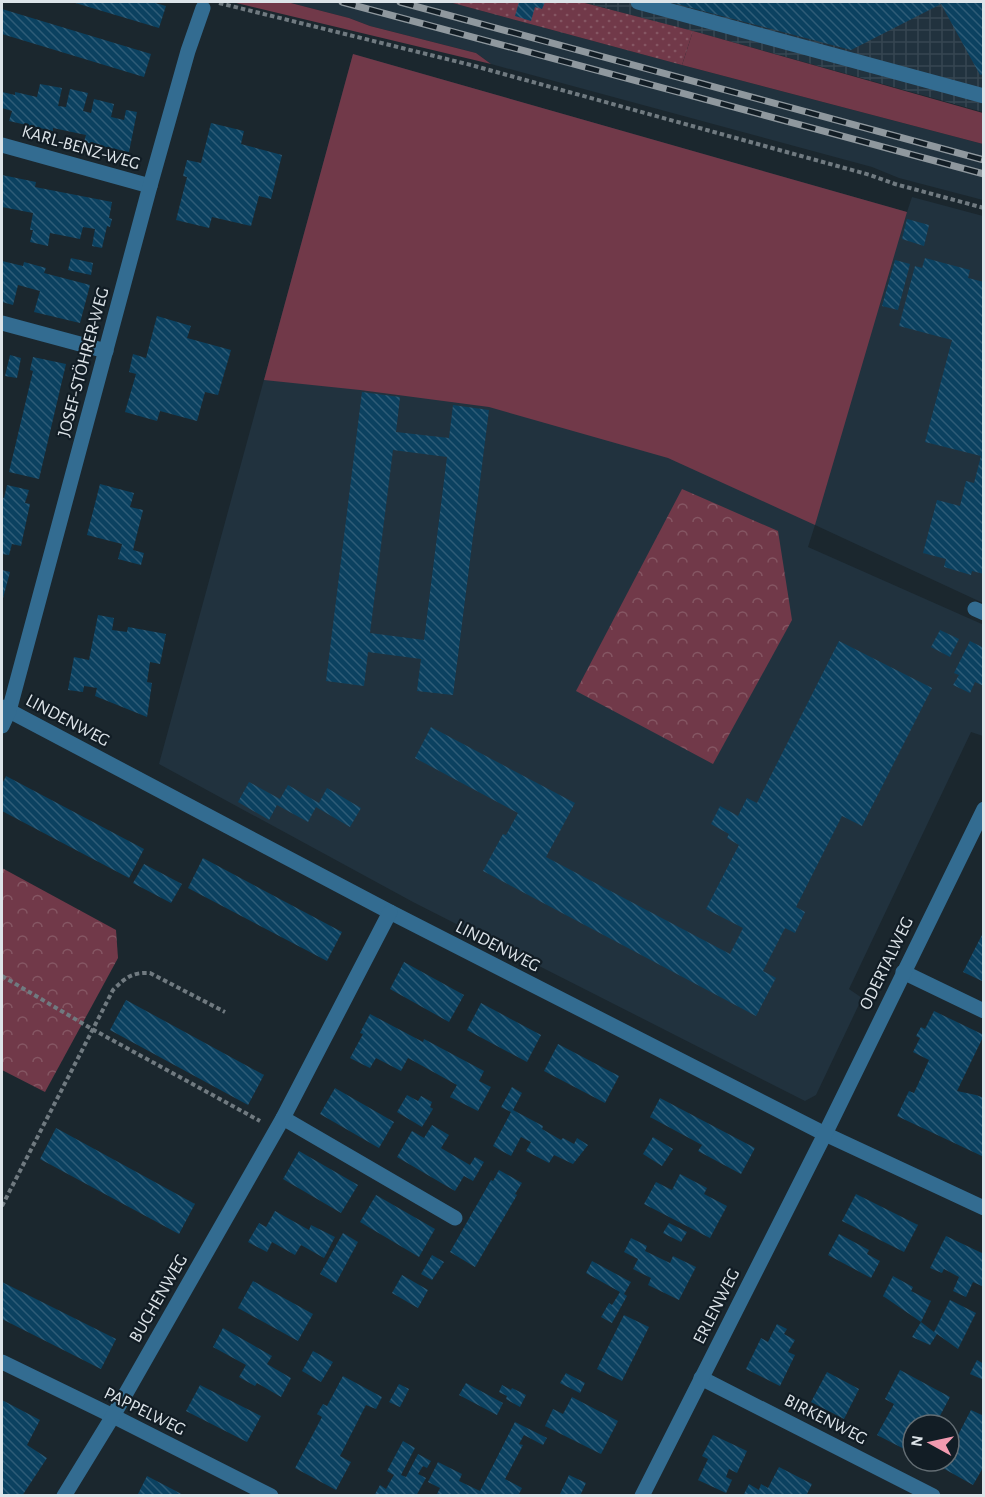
<svg xmlns="http://www.w3.org/2000/svg" width="985" height="1497" viewBox="0 0 985 1497" font-family="'Alegreya Sans',sans-serif">
<defs>
<pattern id="industrial-grid" width="8" height="8" patternUnits="userSpaceOnUse" patternTransform="scale(1.5)"><rect width="8" height="8" fill="#21323e"/><path d="M0 4h8M4 0v8" fill="none" stroke="#364651"/></pattern>
<pattern id="park-crowns" width="20" height="18" patternUnits="userSpaceOnUse" patternTransform="scale(1.5)"><rect width="20" height="18" fill="#713949"/><path d="M2 6a3 3 0 1 1 6 0M12 15a3 3 0 1 1 6 0" fill="none" stroke="#855663"/></pattern>
<pattern id="garden-dots" width="8" height="8" patternUnits="userSpaceOnUse" patternTransform="scale(1.5)"><rect width="8" height="8" fill="#713949"/><path d="M2 2h.1M6 6h.1" fill="none" stroke="#855663" stroke-width="1.8" stroke-linecap="round"/></pattern>
<pattern id="building-back-hatch" width="6" height="6" patternUnits="userSpaceOnUse" patternTransform="scale(1.5)"><rect width="6" height="6" fill="#0b4160"/><path d="M-1 5l2 2M0 0l6 6M5-1l2 2" fill="none" stroke="#2e5c77"/></pattern>
</defs>
<rect width="100%" height="100%" fill="#1b272e"/>
<!-- built -->
<g fill="#21323e">
<polygon points="287,2 449,2 682,65 983,144 983,200 899,178 872,167 491,64 476,53 370,26 349,18"/>
<polygon points="353,54 907,212 912,197 983,216 983,603 815,525 808,547 984,625 983,736 971,732 849,989 862,998 816,1095 805,1101 413,902 159,764"/>
</g>
<!-- industrial -->
<polygon fill="url(#industrial-grid)" points="581,2 983,2 983,112 693,31"/>
<!-- grass -->
<g fill="#713949">
<polygon points="232,2 287,2 349,18 370,26 476,53 491,64"/>
<polygon points="693,31 983,113 983,144 682,65"/>
<polygon points="353,54 907,212 815,525 668,458 489,407 360,390 264,380"/>
</g>
<!-- park -->
<g fill="url(#park-crowns)">
<polygon points="682,489 778,531 792,620 713,764 576,691"/>
<polygon points="2,868 116,930 118,958 45,1092 2,1070"/>
</g>
<!-- garden -->
<polygon fill="url(#garden-dots)" points="449,2 581,2 693,31 682,65"/>
<!-- building -->
<g fill="url(#building-back-hatch)" fill-rule="evenodd">
<polygon points="72,2 152,2 166,6 159,28"/>
<polygon points="519,2 545,2 542,9 535,7 531,21 515,16"/>
<polygon points="669,2 984,2 984,74 980,75 941,4 851,50"/>
<polygon points="2,9 151,54 144,77 2,34"/>
<polygon points="40,84 62,88 58,106 66,107 70,89 88,93 83,111 91,113 94,99 114,104 111,117 124,120 126,110 137,112 129,152 84,142 86,135 53,128 53,131 9,121 12,111 2,108 2,92 15,95 15,92 37,97"/>
<polygon points="211,123 244,131 241,144 282,155 271,199 259,196 251,226 212,217 209,228 176,220 187,177 183,176 187,160 201,163"/>
<polygon points="2,175 36,182 35,187 112,202 109,218 112,219 110,227 107,226 102,248 92,246 95,229 83,227 80,239 50,233 48,246 30,242 33,230 30,230 33,213 2,207"/>
<polygon points="907,219 929,225 924,246 902,239"/>
<polygon points="71,258 93,263 91,275 68,270"/>
<polygon points="925,258 970,270 968,278 984,282 984,574 972,571 971,575 944,567 946,559 923,553 937,500 960,506 966,481 974,483 981,456 925,442 952,340 899,326 915,266 922,268"/>
<polygon points="895,260 910,264 898,310 882,306"/>
<polygon points="2,261 23,266 24,262 46,268 44,273 90,285 80,323 34,312 40,291 18,285 13,305 2,302"/>
<polygon points="157,316 191,326 187,338 231,350 218,395 205,392 197,421 160,411 157,421 125,412 136,374 129,372 133,354 146,358"/>
<polygon points="10,355 21,358 17,378 5,376"/>
<polygon points="33,357 66,364 39,479 9,472 33,371 30,370"/>
<path d="M362,392L400,397L396,432L449,438L453,405L489,410L453,695L417,691L421,659L368,652L364,686L326,681ZM393,450L447,457L424,640L370,633Z"/>
<polygon points="100,484 134,493 130,507 143,510 133,550 144,553 141,565 118,559 122,544 87,535"/>
<polygon points="7,485 29,490 25,503 30,504 21,546 12,544 9,555 2,554 2,497 4,498"/>
<polygon points="2,570 10,572 2,602"/>
<polygon points="98,615 114,618 112,630 127,632 128,627 166,634 160,664 150,662 147,682 152,683 147,717 95,696 97,688 84,686 83,692 68,690 74,657 89,660"/>
<polygon points="940,630 959,639 950,657 931,647"/>
<polygon points="839,641 932,688 862,826 842,816 796,907 805,912 795,933 785,928 763,971 776,978 756,1016 483,871 503,834 506,835 518,813 415,758 431,727 575,803 546,857 730,954 743,928 706,909 739,845 727,838 729,834 711,824 720,806 738,816 747,798 757,803"/>
<polygon points="970,641 984,648 984,686 975,682 970,693 953,685 959,675 954,673"/>
<polygon points="6,776 144,849 129,878 2,811 2,784"/>
<polygon points="249,782 280,799 288,785 319,803 327,788 361,808 350,827 316,807 308,822 277,805 269,820 238,802"/>
<polygon points="203,858 342,932 327,961 188,888"/>
<polygon points="144,864 182,884 171,903 133,883"/>
<polygon points="984,931 984,982 963,972"/>
<polygon points="404,962 464,995 449,1022 390,989"/>
<polygon points="126,1000 264,1075 248,1105 110,1030"/>
<polygon points="481,1003 541,1035 527,1062 467,1030"/>
<polygon points="934,1011 984,1035 957,1091 976,1095 984,1098 984,1157 897,1116 909,1091 914,1093 929,1060 913,1052 920,1038 916,1036 921,1027 925,1029"/>
<polygon points="370,1014 423,1042 424,1039 484,1071 479,1081 491,1087 478,1111 450,1097 457,1085 408,1058 401,1071 376,1058 370,1068 350,1058 363,1034 360,1033"/>
<polygon points="558,1044 619,1076 605,1103 544,1071"/>
<polygon points="512,1087 522,1093 513,1110 543,1126 542,1129 561,1140 563,1138 574,1144 577,1138 588,1145 573,1164 554,1155 549,1163 526,1151 531,1142 521,1137 511,1156 493,1146 511,1112 501,1107"/>
<polygon points="335,1088 394,1122 379,1148 320,1114"/>
<polygon points="407,1095 418,1101 421,1096 432,1102 430,1107 433,1109 422,1127 397,1112"/>
<polygon points="660,1098 755,1148 741,1174 698,1151 702,1145 650,1117"/>
<polygon points="432,1125 449,1135 441,1148 470,1165 475,1157 484,1162 473,1181 464,1176 455,1191 397,1157 412,1131 424,1138"/>
<polygon points="56,1128 195,1204 179,1234 40,1159"/>
<polygon points="653,1137 673,1149 662,1166 643,1154"/>
<polygon points="299,1151 358,1185 341,1213 283,1179"/>
<polygon points="499,1170 522,1183 515,1194 517,1195 475,1267 450,1252 491,1180 493,1181"/>
<polygon points="680,1174 707,1188 704,1194 727,1206 710,1238 644,1204 656,1182 672,1190"/>
<polygon points="856,1194 918,1225 904,1252 842,1221"/>
<polygon points="376,1195 435,1229 419,1257 360,1222"/>
<polygon points="275,1211 309,1230 311,1225 335,1237 324,1258 301,1245 295,1255 272,1242 267,1252 248,1242 259,1223 266,1227"/>
<polygon points="669,1223 687,1232 681,1242 663,1233"/>
<polygon points="343,1233 358,1242 336,1283 320,1274"/>
<polygon points="839,1234 869,1250 867,1254 880,1261 871,1278 828,1255"/>
<polygon points="946,1236 984,1254 984,1287 973,1282 966,1297 953,1291 959,1277 944,1269 942,1273 930,1268"/>
<polygon points="631,1238 647,1246 645,1251 670,1263 673,1256 696,1267 679,1300 648,1285 651,1278 633,1269 638,1259 624,1252"/>
<polygon points="432,1255 444,1262 432,1280 421,1274"/>
<polygon points="592,1261 631,1282 624,1294 627,1296 612,1323 601,1317 609,1303 612,1305 620,1292 586,1273"/>
<polygon points="402,1275 428,1290 418,1308 392,1293"/>
<polygon points="893,1276 913,1287 911,1291 931,1301 921,1322 934,1332 950,1300 976,1313 958,1349 937,1334 930,1345 912,1337 921,1322 883,1296"/>
<polygon points="253,1281 313,1314 298,1341 238,1308"/>
<polygon points="2,1282 116,1339 101,1369 2,1319"/>
<polygon points="624,1315 649,1327 622,1381 597,1369"/>
<polygon points="777,1324 787,1329 784,1334 795,1340 788,1352 795,1355 780,1386 746,1369 761,1338 768,1342"/>
<polygon points="223,1328 272,1356 267,1364 291,1378 281,1397 257,1383 255,1386 239,1377 246,1365 213,1347"/>
<polygon points="313,1351 333,1362 321,1382 302,1371"/>
<polygon points="977,1360 984,1364 984,1380 970,1374"/>
<polygon points="900,1370 950,1397 935,1425 913,1425 913,1446 910,1452 877,1435 894,1404 885,1399"/>
<polygon points="827,1372 859,1389 844,1419 811,1402"/>
<polygon points="566,1373 585,1383 580,1393 560,1383"/>
<polygon points="343,1376 382,1397 376,1409 366,1405 340,1456 351,1462 336,1490 295,1468 322,1417 317,1414 323,1404 327,1406"/>
<polygon points="466,1383 503,1403 497,1415 459,1395"/>
<polygon points="399,1384 409,1389 400,1407 389,1402"/>
<polygon points="200,1385 261,1416 247,1442 186,1411"/>
<polygon points="502,1385 511,1390 512,1388 526,1395 520,1407 506,1399 507,1396 499,1392"/>
<polygon points="572,1397 618,1421 601,1454 545,1426 553,1409 563,1414"/>
<polygon points="2,1400 40,1420 27,1445 47,1458 22,1496 2,1496"/>
<polygon points="971,1410 984,1416 984,1466 973,1485 941,1467 944,1461 949,1461 949,1452 953,1444 957,1446 960,1439 957,1437"/>
<polygon points="515,1422 547,1438 543,1445 524,1435 519,1444 523,1445 505,1479 522,1488 518,1496 441,1496 437,1494 440,1488 428,1482 438,1462 462,1474 459,1481 480,1491"/>
<polygon points="713,1435 747,1451 737,1473 729,1469 726,1477 732,1480 726,1493 698,1480 708,1459 702,1456"/>
<polygon points="403,1441 415,1448 401,1475 406,1477 418,1454 431,1461 427,1468 423,1466 418,1474 426,1478 416,1496 374,1496 380,1485 386,1489 391,1480 394,1475 387,1471"/>
<polygon points="779,1467 812,1484 806,1496 743,1496 749,1484 759,1490 761,1484 768,1488"/>
<polygon points="569,1475 586,1483 580,1496 559,1496"/>
<polygon points="147,1476 172,1489 185,1496 137,1496"/>
</g>
<g fill="none" stroke-linecap="round" stroke-linejoin="round">
<!-- path -->
<g stroke="#707a80" stroke-width="4" stroke-dasharray="4.5 3" stroke-linecap="butt">
<polyline points="219,3 471,65 870,175 895,184 984,208"/>
<polyline points="2,976 92,1029 260,1121"/>
<path d="M2,1206L113,990C125,978 132,972 150,973L225,1012"/>
</g>
<!-- minor -->
<g stroke="#336c91" stroke-width="15">
<polyline points="638,2 984,96"/>
<polyline points="2,145 150,186"/>
<polyline points="2,323 106,351"/>
<polyline points="975,609 984,613"/>
<polyline points="2,707 390,912 825,1134 984,1208"/>
<polyline points="2,726 9,711 150,186 188,51 203,8"/>
<polyline points="903,972 984,1011"/>
<polyline points="283,1118 455,1218"/>
<polyline points="2,1362 113,1416 271,1496"/>
<polyline points="701,1378 933,1496"/>
<polyline points="64,1496 113,1416 283,1118 390,912"/>
<polyline points="642,1496 825,1134 984,809"/>
</g>
<defs>
<g id="rail">
<polyline points="342,2 984,174"/>
<polyline points="400,2 984,160"/>
</g>
</defs>
<!-- rail casing -->
<use href="#rail" stroke="#8f989e" stroke-width="7"/>
<!-- rail -->
<use href="#rail" stroke="#121d25" stroke-width="4.5" stroke-dasharray="14" stroke-linecap="butt"/>
</g>
<g text-anchor="middle" stroke-width="4.5" stroke-linejoin="round" paint-order="stroke">
<!-- street labels -->
<g font-size="18" fill="#dde4e9" stroke="#121d25">
<text transform="translate(81 147) rotate(16)" y="6">KARL-BENZ-WEG</text>
<text transform="translate(83 362) rotate(-75)" y="6">JOSEF-STÖHRER-WEG</text>
<text transform="translate(68 720) rotate(28)" y="6">LINDENWEG</text>
<text transform="translate(498 946) rotate(27)" y="6">LINDENWEG</text>
<text transform="translate(886 963) rotate(-64)" y="6">ODERTALWEG</text>
<text transform="translate(158 1298) rotate(-60)" y="6">BUCHENWEG</text>
<text transform="translate(716 1306) rotate(-63)" y="6">ERLENWEG</text>
<text transform="translate(145 1411) rotate(26)" y="6">PAPPELWEG</text>
<text transform="translate(826 1419) rotate(27)" y="6">BIRKENWEG</text>
</g>
</g>
<!-- border -->
<rect width="985" height="1497" fill="none" stroke="#dde4e9" stroke-width="6"/>
<!-- north arrow -->
<g transform="translate(931 1443) rotate(278)"><circle r="28" fill="#121d25" stroke="#636d73" stroke-width="1.5"/>
<path d="M0-4.5L10 22L0 15L-10 22Z" fill="#f29ab0"/>
<text y="-9" font-size="16" font-weight="bold" text-anchor="middle" fill="#dde4e9">N</text>
</g>
</svg>
